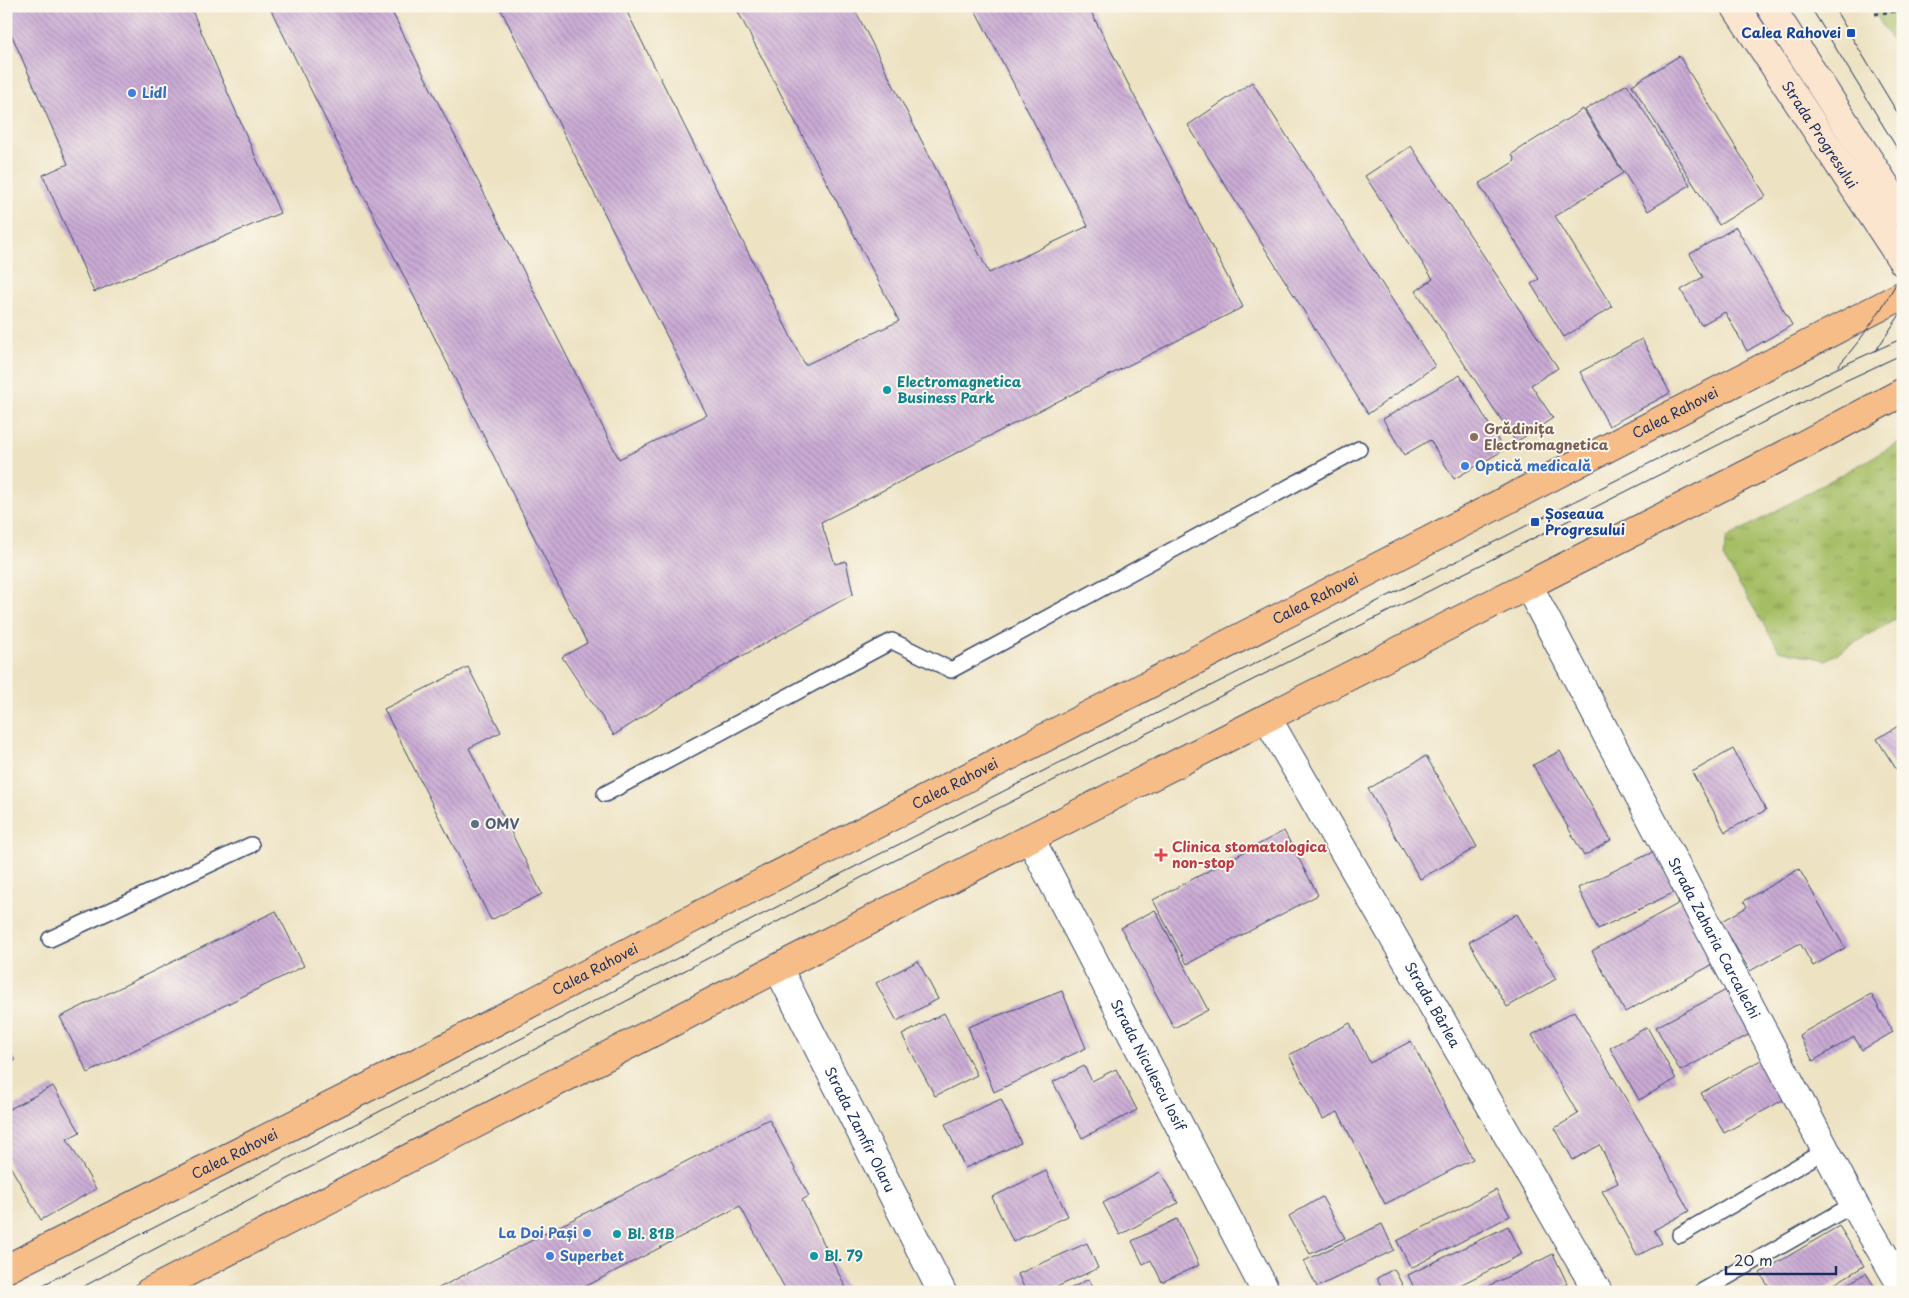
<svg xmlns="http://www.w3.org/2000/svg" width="1909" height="1298" viewBox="0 0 1909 1298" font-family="'Playpen Sans',sans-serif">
<defs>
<pattern id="grass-tufts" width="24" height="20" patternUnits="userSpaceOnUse" patternTransform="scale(1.25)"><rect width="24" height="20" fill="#a5bd63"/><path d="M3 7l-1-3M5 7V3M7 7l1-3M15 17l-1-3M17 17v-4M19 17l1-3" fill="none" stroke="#869a55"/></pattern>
<pattern id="building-back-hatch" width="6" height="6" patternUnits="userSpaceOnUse" patternTransform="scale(1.25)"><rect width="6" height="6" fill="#cbabd5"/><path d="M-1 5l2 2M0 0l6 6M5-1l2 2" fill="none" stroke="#a48cb0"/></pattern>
</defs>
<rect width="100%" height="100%" fill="#fbf7ec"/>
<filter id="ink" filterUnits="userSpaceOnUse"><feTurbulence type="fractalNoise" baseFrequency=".02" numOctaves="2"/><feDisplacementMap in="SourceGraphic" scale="10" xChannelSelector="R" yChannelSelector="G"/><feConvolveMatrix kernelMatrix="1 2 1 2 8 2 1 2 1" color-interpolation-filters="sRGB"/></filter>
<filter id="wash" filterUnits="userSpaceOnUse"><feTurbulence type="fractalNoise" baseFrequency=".0096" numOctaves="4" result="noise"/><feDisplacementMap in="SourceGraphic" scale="20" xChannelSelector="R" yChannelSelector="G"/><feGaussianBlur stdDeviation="1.12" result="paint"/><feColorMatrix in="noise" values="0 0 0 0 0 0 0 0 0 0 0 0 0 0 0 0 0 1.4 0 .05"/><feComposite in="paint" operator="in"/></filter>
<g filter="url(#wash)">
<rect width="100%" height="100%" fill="#ede2c2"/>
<!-- grass -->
<polygon fill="url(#grass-tufts)" stroke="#607660" points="1902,441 1903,615 1826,660 1779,650 1723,557 1727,538"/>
<!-- park -->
<polygon fill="#a5bd63" stroke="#607660" points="1871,6 1903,6 1903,60"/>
<g id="blocks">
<!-- building -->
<g fill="url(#building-back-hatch)">
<polygon points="6,6 190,6 280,213 94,292 43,175 68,164 6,22"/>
<polygon points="269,6 389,6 619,459 707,415 499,6 624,6 805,365 899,321 735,6 853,6 989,273 1088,226 973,6 1088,6 1243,307 821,522 835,564 846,561 853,594 719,669 614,735 562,657 587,643"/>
<polygon points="1679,56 1766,196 1719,225 1632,85"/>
<polygon points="1252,82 1435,366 1368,414 1188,125"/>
<polygon points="1627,84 1690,185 1648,211 1585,110"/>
<polygon points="1583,109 1623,173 1555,216 1612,307 1564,337 1531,284 1539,279 1479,184 1515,161 1512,154"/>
<polygon points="1411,146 1558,368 1531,385 1553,418 1516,442 1416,291 1433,279 1365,176"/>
<polygon points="1736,227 1792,325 1747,351 1725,312 1701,325 1681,290 1703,277 1690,254"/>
<polygon points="1642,339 1670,393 1609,426 1580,372"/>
<polygon points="1460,375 1504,450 1454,479 1430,440 1404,455 1383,419"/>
<polygon points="468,667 501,732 469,748 542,894 491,920 384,709"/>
<polygon points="1903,723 1903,780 1877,739"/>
<polygon points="1733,749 1766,810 1725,832 1692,772"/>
<polygon points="1560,751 1611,840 1584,856 1533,765"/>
<polygon points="1426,756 1477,847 1420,879 1368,789"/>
<polygon points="1284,831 1318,895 1187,964 1153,900"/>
<polygon points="1655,851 1675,892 1598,929 1578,888"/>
<polygon points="1799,869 1845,948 1813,966 1800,943 1750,971 1721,922 1747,907 1744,901"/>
<polygon points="1685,900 1719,961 1625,1012 1592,951"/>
<polygon points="1155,910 1208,1010 1174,1028 1121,928"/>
<polygon points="276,911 304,966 88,1073 60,1017"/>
<polygon points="1517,914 1556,979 1507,1007 1469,942"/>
<polygon points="918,961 938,999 897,1021 876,983"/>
<polygon points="1732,987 1756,1031 1680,1071 1656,1027"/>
<polygon points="1062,991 1086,1048 994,1092 968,1027"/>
<polygon points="1871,994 1893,1032 1862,1050 1854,1037 1813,1061 1799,1035"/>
<polygon points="1574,1011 1651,1141 1689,1211 1654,1230 1662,1243 1637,1256 1602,1191 1618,1183 1600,1145 1573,1160 1555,1128 1578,1114 1532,1035"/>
<polygon points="944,1013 977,1075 935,1096 902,1035"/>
<polygon points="1350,1023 1370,1063 1411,1041 1473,1159 1385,1204 1338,1112 1323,1119 1289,1055"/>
<polygon points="1647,1027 1676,1079 1639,1100 1610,1048"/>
<polygon points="6,1043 15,1061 6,1066"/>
<polygon points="1770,1055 1792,1095 1724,1133 1701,1093"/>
<polygon points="1084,1066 1092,1081 1116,1069 1137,1110 1082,1138 1053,1082"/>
<polygon points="53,1086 80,1132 67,1139 96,1189 41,1220 6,1159 6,1111"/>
<polygon points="1001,1099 1021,1143 965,1168 945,1124"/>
<polygon points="769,1119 809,1196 802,1200 848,1292 787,1292 740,1206 575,1292 431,1292"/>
<polygon points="1046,1171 1068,1216 1013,1242 992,1197"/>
<polygon points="1160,1172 1178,1203 1120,1235 1103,1203"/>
<polygon points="1496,1190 1510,1216 1411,1268 1397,1241"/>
<polygon points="1322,1197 1345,1238 1310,1254 1289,1216"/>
<polygon points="1177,1219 1199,1265 1162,1282 1151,1260 1143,1264 1132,1241"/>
<polygon points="1382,1224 1394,1250 1317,1287 1304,1261"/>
<polygon points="1508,1226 1522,1254 1446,1292 1416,1292 1408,1275"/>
<polygon points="1839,1226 1864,1266 1821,1292 1772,1292 1760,1273"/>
<polygon points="1087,1243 1098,1268 1046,1292 1026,1292 1018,1274"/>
<polygon points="1553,1254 1567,1283 1551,1292 1477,1292"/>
<polygon points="1394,1269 1406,1292 1384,1292 1377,1278"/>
<polygon points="1866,1273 1878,1292 1835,1292"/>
<polygon points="1089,1279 1096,1292 1064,1292"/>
</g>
</g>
</g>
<g filter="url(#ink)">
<use href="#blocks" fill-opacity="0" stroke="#3a4a6d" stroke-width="1"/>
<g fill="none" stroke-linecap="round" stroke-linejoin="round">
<defs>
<g id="lane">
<polyline points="605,794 892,641 951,670 1359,449"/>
<polyline points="50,939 251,845"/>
<polyline points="1680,1235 1826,1150"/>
<polyline points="1701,1292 1854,1204"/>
</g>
<g id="street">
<path id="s1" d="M1528,585L1854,1204L1903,1288"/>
<path id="s2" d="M1267,718L1598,1292"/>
<path id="s3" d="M1030,838L1266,1292"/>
<path id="s4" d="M778,968L942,1292"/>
</g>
<g id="secondary">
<path id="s5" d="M1735,6L1903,262"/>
<polyline points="1770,6 1903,213"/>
</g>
<g id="primary">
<path id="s6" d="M6,1269L420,1061L674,928L1358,577L1903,295"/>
<polyline points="149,1292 1030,838 1769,463 1903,392"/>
</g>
</defs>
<!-- lane casing -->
<use href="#lane" stroke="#3a4a6d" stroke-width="18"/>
<!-- street casing -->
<use href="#street" stroke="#3a4a6d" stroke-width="30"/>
<!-- secondary casing -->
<use href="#secondary" stroke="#3a4a6d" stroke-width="30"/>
<!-- primary casing -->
<use href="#primary" stroke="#3a4a6d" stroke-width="30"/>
<!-- path -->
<polyline stroke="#3a4a6d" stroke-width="3" stroke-dasharray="4 4" stroke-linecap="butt" points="1875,14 1903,10"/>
<!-- lane -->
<use href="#lane" stroke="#fff" stroke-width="15"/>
<!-- street -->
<use href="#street" stroke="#fff" stroke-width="28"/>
<!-- secondary -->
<use href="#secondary" stroke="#fce5cf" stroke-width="28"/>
<!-- primary -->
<use href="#primary" stroke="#f7bd88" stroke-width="28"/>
<!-- tram -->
<g stroke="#1b2f5e" stroke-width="1">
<polyline points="1810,6 1903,158"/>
<polyline points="1833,6 1903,122"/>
<polyline points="1877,349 1903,310"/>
<path d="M1838,366C1864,337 1885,305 1903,271"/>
<polyline points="29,1292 866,861 1835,369 1903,338"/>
<polyline points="73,1292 872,872 1845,381 1903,354"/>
</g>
</g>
</g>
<!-- markers -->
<g fill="#1a4fb4" stroke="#fbf7ec" stroke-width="2">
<rect x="1846" y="28" width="10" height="10" rx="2.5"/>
<rect x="1530" y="517" width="10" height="10" rx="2.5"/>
</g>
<g fill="#3f7fe0" stroke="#fbf7ec" stroke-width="2">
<circle cx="132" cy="93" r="5"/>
<circle cx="1465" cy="466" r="5"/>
<circle cx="587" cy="1233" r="5"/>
<circle cx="550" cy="1256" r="5"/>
</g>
<g fill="#0f9aa8" stroke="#fbf7ec" stroke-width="2">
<circle cx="887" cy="390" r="5"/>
<circle cx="617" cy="1234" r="5"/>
<circle cx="814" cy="1256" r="5"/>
</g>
<circle fill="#8d6e63" stroke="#fbf7ec" stroke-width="2" cx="1474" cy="437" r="5"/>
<circle fill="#5c6f8a" stroke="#fbf7ec" stroke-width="2" cx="475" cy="824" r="5"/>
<path fill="#e0444e" stroke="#fbf7ec" stroke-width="2" d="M1158.5 847.5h5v5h5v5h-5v5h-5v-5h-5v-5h5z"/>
<g text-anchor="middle" stroke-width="4" stroke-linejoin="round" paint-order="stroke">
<!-- transit labels -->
<g font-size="14" font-weight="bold" fill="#164399" stroke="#fbf7ec" text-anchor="end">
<text x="1841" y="38">Calea Rahovei</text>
<text x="1545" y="519" text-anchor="start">Șoseaua<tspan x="1545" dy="16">Progresului</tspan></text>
</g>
<!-- shop labels -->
<g font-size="14" font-weight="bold" fill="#366cbe" stroke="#fbf7ec" text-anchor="start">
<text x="142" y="98">Lidl</text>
<text x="1475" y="471">Optică medicală</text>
<text x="577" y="1238" text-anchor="end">La Doi Pași</text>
<text x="560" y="1261">Superbet</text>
</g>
<!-- street labels -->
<g font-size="14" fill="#1b2f5e" stroke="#fbf7ec">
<text dy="5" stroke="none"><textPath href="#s5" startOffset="154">Strada Progresului</textPath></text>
<text dy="5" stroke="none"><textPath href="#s6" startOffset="1876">Calea Rahovei</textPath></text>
<text dy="5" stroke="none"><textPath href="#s6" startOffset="1471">Calea Rahovei</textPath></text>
<text dy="5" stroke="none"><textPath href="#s6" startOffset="1066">Calea Rahovei</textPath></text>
<text dy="5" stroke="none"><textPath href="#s1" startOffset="399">Strada Zaharia Carcalechi</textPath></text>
<text dy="5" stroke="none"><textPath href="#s6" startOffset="661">Calea Rahovei</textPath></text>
<text dy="5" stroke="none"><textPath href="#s2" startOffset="331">Strada Bârlea</textPath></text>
<text dy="5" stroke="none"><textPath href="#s3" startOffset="256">Strada Niculescu Iosif</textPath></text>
<text dy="5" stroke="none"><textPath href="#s4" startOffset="181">Strada Zamfir Olaru</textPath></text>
<text dy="5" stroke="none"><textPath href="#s6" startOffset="256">Calea Rahovei</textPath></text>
</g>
<!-- culture labels -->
<g font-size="14" font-weight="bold" fill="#0d838f" stroke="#fbf7ec" text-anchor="start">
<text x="897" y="387">Electromagnetica<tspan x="897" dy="16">Business Park</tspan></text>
<text x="627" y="1239">Bl. 81B</text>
<text x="824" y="1261">Bl. 79</text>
</g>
<!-- education labels -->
<g font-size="14" font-weight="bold" fill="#785e54" stroke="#fbf7ec" text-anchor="start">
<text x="1484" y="434">Grădinița<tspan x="1484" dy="16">Electromagnetica</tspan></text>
</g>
<!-- service labels -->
<g font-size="14" font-weight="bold" fill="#4e5e75" stroke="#fbf7ec" text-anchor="start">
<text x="485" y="829">OMV</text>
</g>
<!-- health labels -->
<g font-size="14" font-weight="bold" fill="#be3a42" stroke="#fbf7ec" text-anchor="start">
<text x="1172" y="852">Clinica stomatologica<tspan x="1172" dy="16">non-stop</tspan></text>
</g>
</g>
<!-- margin -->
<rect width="1909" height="1298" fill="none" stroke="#fbf7ec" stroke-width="25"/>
<!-- scale -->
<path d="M1726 1266v8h110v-8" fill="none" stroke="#1b2f5e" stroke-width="2.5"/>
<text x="1734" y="1266" font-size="15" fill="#1b2f5e" stroke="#fbf7ec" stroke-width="4" paint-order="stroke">20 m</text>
</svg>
